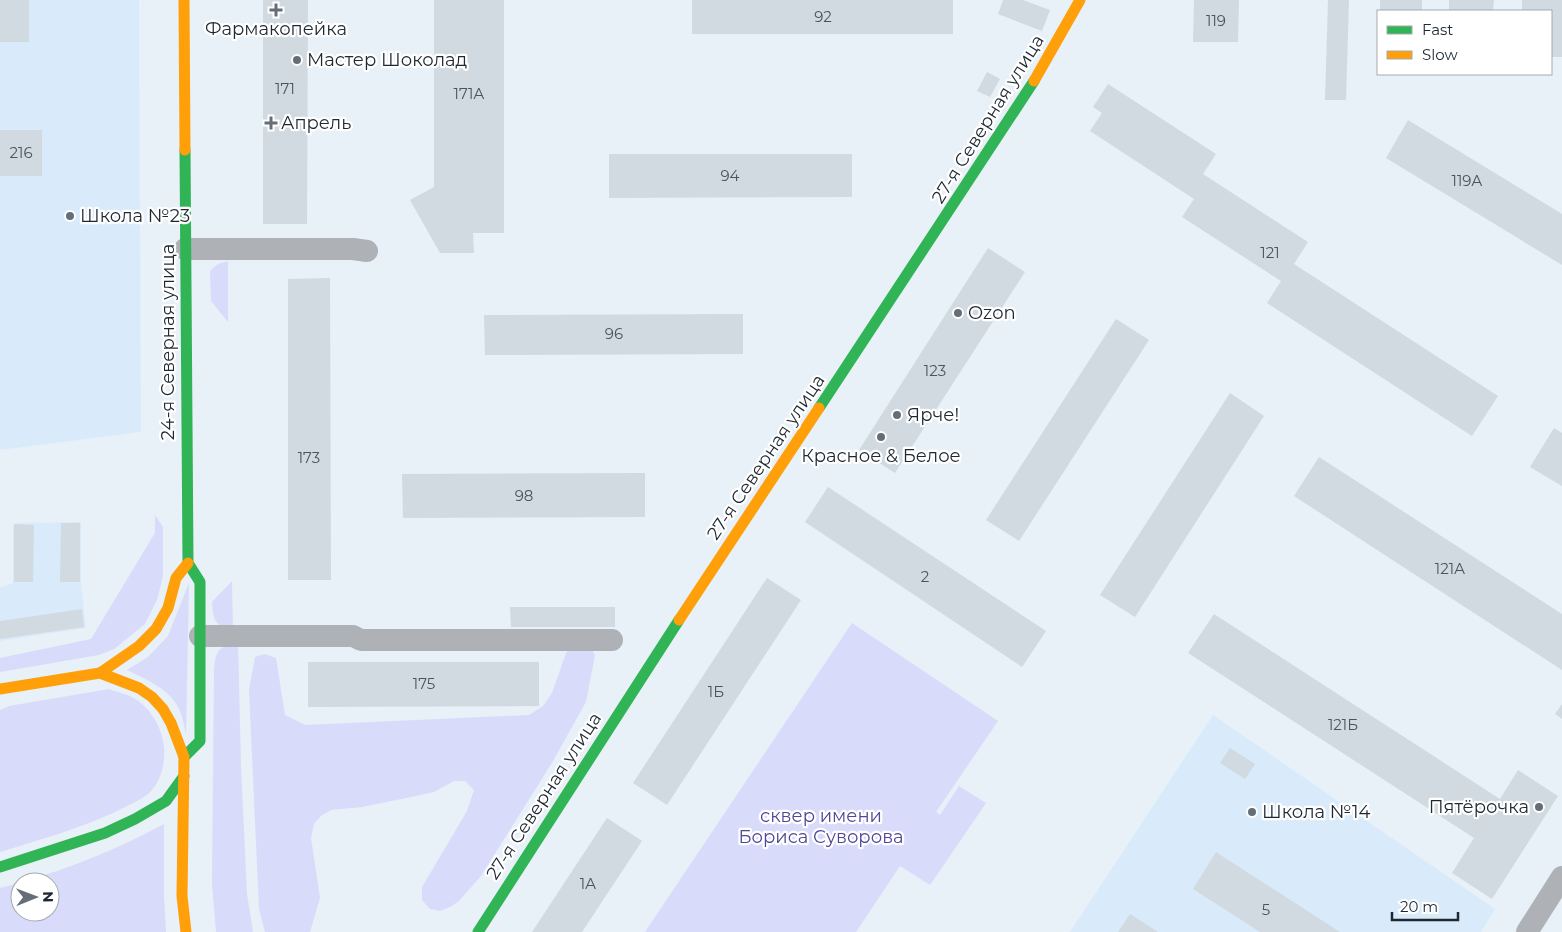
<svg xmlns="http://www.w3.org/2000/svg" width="1562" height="932" viewBox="0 0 1562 932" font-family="Montserrat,sans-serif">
<rect width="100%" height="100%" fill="#e8f0f8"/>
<!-- built -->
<g fill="#d9ebfb">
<polygon points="0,0 139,0 141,432 0,450"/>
<polygon points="81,522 81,582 86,628 0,641 0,588 13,583 13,525 18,523"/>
<polygon points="1213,715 1495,909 1481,932 1070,932"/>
</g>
<!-- green -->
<g fill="#d8dcfa">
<polygon points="228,261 228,322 211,301 210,271 218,264"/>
<polygon points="155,515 163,527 163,576 157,600 145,624 114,649 99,655 0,672 0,658 91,639 155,533"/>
<path d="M232,581L233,631C215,626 213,620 212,602Z"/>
<path d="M189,583L186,734C184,726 183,718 180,711C171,689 147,680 127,670L148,657L168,636Z"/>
<polygon points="852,623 998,721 936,812 940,815 959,786 986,803 930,885 900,866 856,932 645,932"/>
<path d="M238,642L241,767L247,894L253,932H216L212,884L214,670C216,649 218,648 238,642Z"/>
<polygon points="576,643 590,646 595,655 586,702 553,761 481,876 459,901 450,907 440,911 430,909 422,900 422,887 467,811 474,790 465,781 454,781 434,792 411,797 362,807 331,810 321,816 314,824 311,838 320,898 310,932 265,932 259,909 249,690 255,657 265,654 276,658 285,715 305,725 529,715 543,706 552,693 566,653"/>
<path d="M109,689C117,692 130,695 137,700C150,709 160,725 163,741C167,758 162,782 148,794C142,799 133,803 125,807C86,827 42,839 0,852V710L9,706Z"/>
<path d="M164,824V896L166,932H0V888L20,883V912H50V882H23C72,867 118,849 164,824Z"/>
</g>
<!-- building -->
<g fill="#d0dae0">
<rect x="0" y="0" width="29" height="42"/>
<polygon points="263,0 308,0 307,224 263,224"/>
<polygon points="434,0 504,0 504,233 473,233 474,253 440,253 410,200 434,187"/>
<rect x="692" y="0" width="261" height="34"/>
<polygon points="1003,0 1023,0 1050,10 1042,31 998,14"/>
<polygon points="1194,0 1239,0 1238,42 1193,42"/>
<polygon points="1328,0 1349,0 1346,100 1325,100"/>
<rect x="1380" y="0" width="42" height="11"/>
<polygon points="1449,0 1494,0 1493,11 1449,11"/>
<polygon points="1522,0 1562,0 1562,57 1551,57 1551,11 1522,11"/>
<polygon points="987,72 1000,79 990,97 977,91"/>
<polygon points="1108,84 1216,154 1203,174 1308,242 1294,264 1498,396 1472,436 1267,303 1281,281 1182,217 1194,199 1090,131 1102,113 1093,107"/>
<polygon points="1408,120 1562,214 1562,265 1386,158"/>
<rect x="0" y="130" width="42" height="46"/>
<polygon points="609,154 852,154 852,197 609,198"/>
<polygon points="988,248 1025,272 895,473 859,450"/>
<polygon points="330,278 331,580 288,580 288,279"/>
<polygon points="743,314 743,354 485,355 484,315"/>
<polygon points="1116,319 1149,340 1019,541 986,520"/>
<polygon points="1230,393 1264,416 1135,617 1100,595"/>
<polygon points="1554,428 1562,433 1562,486 1530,467"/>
<polygon points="1319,457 1562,614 1562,670 1294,496"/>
<polygon points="645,473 645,517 403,518 402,474"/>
<polygon points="828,487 1046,631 1022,667 805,522"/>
<polygon points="61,523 80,523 80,582 60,582"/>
<polygon points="14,524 34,525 33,582 14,582"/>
<polygon points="767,578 801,600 667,805 633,783"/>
<polygon points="510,607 615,607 615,627 511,627"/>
<polygon points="82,609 84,627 0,639 0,621"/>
<polygon points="1214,614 1500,799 1518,770 1558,796 1492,899 1452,873 1474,838 1188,653"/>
<polygon points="308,662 539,662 539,706 308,707"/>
<polygon points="1562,704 1562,719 1555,714"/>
<polygon points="1230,748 1255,764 1245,779 1220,763"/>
<polygon points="607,818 642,841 582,932 532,932"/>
<polygon points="1216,852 1340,932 1260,932 1193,889"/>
<polygon points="1130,914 1158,932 1118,932"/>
</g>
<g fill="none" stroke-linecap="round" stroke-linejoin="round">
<!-- street -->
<g stroke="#aeb2b7" stroke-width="22">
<polyline points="185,249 353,249 367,251"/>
<polyline points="200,636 353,636 361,640 612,640"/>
<polyline points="1527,932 1562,877"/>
</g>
<!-- fast -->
<g stroke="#30b455" stroke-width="11">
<polyline points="819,408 1034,81"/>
<polyline points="184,757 200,741 200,582 188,563 185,150"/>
<polyline points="0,867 105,833 135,819 166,801 184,776"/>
<polyline points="478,932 679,620"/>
</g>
<!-- slow -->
<g stroke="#ff9f0a" stroke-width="11">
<polyline points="184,0 185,150"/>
<polyline points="1034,81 1080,0"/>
<polyline points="679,620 819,408"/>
<polyline points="100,673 139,646 156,629 168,608 176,578 188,563"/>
<polyline points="0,689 100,673 139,688 152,697 163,709 171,723 184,757 182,896 186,932"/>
</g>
</g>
<!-- markers -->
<g fill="#656e77" stroke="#fff" stroke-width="2">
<path d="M273.5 2.5h5v5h5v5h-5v5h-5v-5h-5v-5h5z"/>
<circle cx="297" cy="60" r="5"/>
<path d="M268.5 115.5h5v5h5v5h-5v5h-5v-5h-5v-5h5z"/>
<circle cx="70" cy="216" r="5"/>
<circle cx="958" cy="313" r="5"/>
<circle cx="897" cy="415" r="5"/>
<circle cx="881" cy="437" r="5"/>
<circle cx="1539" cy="807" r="5"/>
<circle cx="1252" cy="812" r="5"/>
</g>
<g text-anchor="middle" stroke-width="4.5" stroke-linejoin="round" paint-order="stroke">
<!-- number labels -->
<g font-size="15" fill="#4b545d">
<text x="823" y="22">92</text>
<text x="1216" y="26">119</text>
<text x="285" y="94">171</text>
<text x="469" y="99">171А</text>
<text x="21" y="158">216</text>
<text x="730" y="181">94</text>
<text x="1467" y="186">119А</text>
<text x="1270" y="258">121</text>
<text x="614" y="339">96</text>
<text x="935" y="376">123</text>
<text x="309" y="463">173</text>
<text x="524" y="501">98</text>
<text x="1450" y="574">121А</text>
<text x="925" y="582">2</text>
<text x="424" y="689">175</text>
<text x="716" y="697">1Б</text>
<text x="1343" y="730">121Б</text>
<text x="588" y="889">1А</text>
<text x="1266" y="915">5</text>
</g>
<!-- poi labels -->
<g font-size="18" fill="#1f2831" stroke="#fff" text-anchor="start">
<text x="276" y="35" text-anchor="middle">Фармакопейка</text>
<text x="307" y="66">Мастер Шоколад</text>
<text x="281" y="129">Апрель</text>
<text x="80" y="222">Школа №23</text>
<text x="968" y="319">Ozon</text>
<text x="907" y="421">Ярче!</text>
<text x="881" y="462" text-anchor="middle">Красное &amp; Белое</text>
<text x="1529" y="813" text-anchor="end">Пятёрочка</text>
<text x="1262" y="818">Школа №14</text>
</g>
<!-- street labels -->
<g font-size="18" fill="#1f2831" stroke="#fff">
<text transform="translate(988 119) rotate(-58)" y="6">27-я Северная улица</text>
<text transform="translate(168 342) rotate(-90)" y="6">24-я Северная улица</text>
<text transform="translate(766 457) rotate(-56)" y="6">27-я Северная улица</text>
<text transform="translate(544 796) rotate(-57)" y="6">27-я Северная улица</text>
</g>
<!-- park labels -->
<g font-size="18" fill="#504797" stroke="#fff">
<text x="821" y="822">сквер имени<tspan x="821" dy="21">Бориса Суворова</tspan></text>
</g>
</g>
<!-- legend -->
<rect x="1377" y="10" width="175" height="65" fill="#ffffff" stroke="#a5a9ad"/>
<rect x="1387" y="26" width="25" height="8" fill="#30b455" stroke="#a5a9ad"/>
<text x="1422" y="35" font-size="15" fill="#1f2831">Fast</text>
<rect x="1387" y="51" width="25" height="8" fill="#ff9f0a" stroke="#a5a9ad"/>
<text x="1422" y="60" font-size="15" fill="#1f2831">Slow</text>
<!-- north arrow -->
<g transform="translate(35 897) rotate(89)"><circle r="24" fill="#ffffff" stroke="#a5a9ad"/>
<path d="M0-4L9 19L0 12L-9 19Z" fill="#656e77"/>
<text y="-8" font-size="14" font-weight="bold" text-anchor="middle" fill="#1f2831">N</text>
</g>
<!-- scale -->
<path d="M1392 912v8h66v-8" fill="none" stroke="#1f2831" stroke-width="2.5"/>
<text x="1400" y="912" font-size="15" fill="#1f2831" stroke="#ffffff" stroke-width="4" paint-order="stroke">20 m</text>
</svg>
